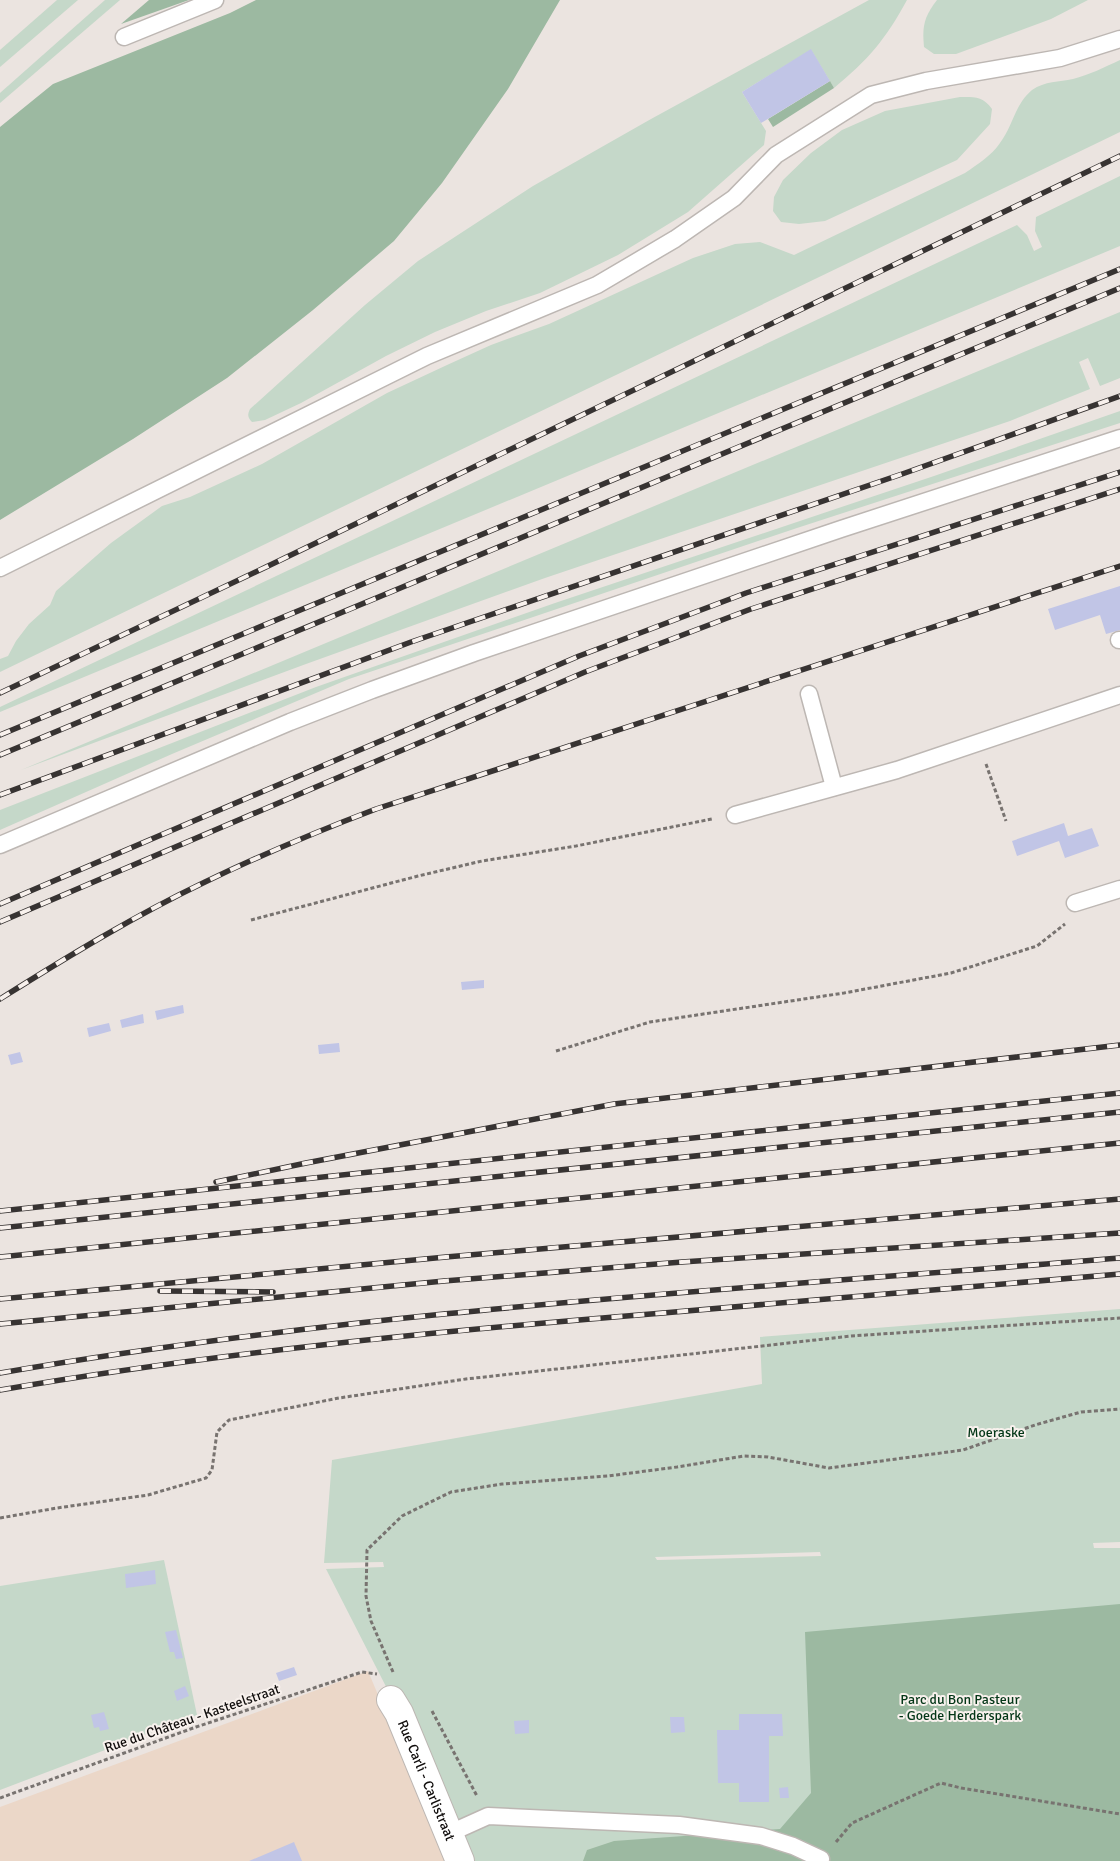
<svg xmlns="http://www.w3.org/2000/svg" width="1120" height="1861" viewBox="0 0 1120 1861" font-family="Signika,sans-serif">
<rect width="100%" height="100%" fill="#ebe4e0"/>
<!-- commercial -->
<polygon fill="#ebd7c8" points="368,1671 448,1861 0,1861 0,1807"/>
<!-- green -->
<g fill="#c5d8c9" fill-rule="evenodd">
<polygon points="57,0 78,0 0,67 0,50"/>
<polygon points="105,0 120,0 0,103 0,93"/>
<path d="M869,0H907C886,39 868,60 834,88L811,50L742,92L766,131L764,145L688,212L618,255L540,293L486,311L435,332L386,356L301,403L265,420L252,422C248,418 247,415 250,409L365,305L418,261L533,186L651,119Z"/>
<path d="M937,0H1088L1051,19L956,54H934L924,47C922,26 924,17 937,0Z"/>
<path d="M1120,60V132L0,672V659L8,656L16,641L29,624L50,605L56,591L111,543L162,506L190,497L262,464L387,393L447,365L491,345L549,324L693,258L735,244L760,242L794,255L965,173C978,164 991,156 1000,143C1013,126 1015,104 1032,90C1045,81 1059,82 1073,79C1089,75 1105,67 1120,60Z"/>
<path d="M960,97C974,97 983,96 992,109L990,124L957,160L825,221L799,224L781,222L773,211L774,197L783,180L811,153L842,130L885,111Z"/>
<polygon points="1120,176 1120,246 0,712 0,707 1017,225 1027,235 1034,251 1042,247 1035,231 1036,217"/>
<polygon points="1120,312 1120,378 1100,386 1088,358 1079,362 1090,389 1010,421 545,578 306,664 21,770"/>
<polygon points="1120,411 1120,423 797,528 349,679 172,754 0,830 0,810 316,687 555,603 934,476"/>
<path d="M1120,1309V1542L1093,1543L1094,1548H1120V1861H475L326,1569L384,1567L383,1562L324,1563L332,1460L762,1384L760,1337ZM820,1552L821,1556L657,1560L655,1557Z"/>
<polygon points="164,1560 197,1715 0,1790 0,1586"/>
</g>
<!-- forest -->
<g fill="#9cb9a1">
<polygon points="149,0 189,0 121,24"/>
<polygon points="256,0 560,0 508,89 442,183 394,241 313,310 227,378 133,439 0,520 0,127 53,84 230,13"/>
<polygon points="830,81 834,88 773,127 768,119"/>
<polygon points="1120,1604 1120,1861 583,1861 587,1850 614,1841 780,1829 811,1793 805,1632"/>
</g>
<!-- building -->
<g fill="#c1c5e6">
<polygon points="811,49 830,81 761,123 742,92"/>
<polygon points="1120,586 1120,630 1106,634 1100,615 1055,630 1048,609"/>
<polygon points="1064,823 1068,836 1092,828 1099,846 1065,858 1059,841 1017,856 1012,841"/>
<polygon points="484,980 484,988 462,990 461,982"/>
<polygon points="183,1005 184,1013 157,1020 155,1011"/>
<polygon points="143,1014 144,1023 122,1028 120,1020"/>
<polygon points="109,1023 111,1031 89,1037 87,1028"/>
<polygon points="339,1043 340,1052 319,1054 318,1045"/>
<polygon points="20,1052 23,1062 11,1065 8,1055"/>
<polygon points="155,1570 156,1584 126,1588 125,1574"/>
<polygon points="176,1630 183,1658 176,1659 174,1652 170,1652 165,1632"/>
<polygon points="294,1667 297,1675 279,1681 276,1673"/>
<polygon points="185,1686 189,1696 177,1701 174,1691"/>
<polygon points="104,1712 109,1729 100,1731 99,1727 94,1728 91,1715"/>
<polygon points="739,1714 782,1714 783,1736 769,1736 769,1802 739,1802 739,1783 718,1783 717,1730 739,1730"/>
<polygon points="670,1717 684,1717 685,1732 671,1733"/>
<polygon points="529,1720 529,1733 515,1734 514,1721"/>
<polygon points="788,1787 789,1798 780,1798 779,1788"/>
<polygon points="294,1842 302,1861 249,1861"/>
</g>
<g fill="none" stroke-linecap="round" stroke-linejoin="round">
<defs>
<g id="service">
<polyline points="124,37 215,0"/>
<polyline points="0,568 427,356 597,285 675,239 734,198 776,155 871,95 926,81 1060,58 1120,39"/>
<polyline points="1119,640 1120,640"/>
<polyline points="809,694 834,787"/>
<polyline points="735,815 897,770 1120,695"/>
<polyline points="0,845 290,722 372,690 474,653 841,529 1120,438"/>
<polyline points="1075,903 1120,889"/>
<polyline points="448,1834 488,1816 679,1825 761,1836 793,1846 821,1859"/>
</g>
<g id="minor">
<path id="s1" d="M391,1700L399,1713L460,1861"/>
</g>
</defs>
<!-- service casing -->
<use href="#service" stroke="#bdb7b3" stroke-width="19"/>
<!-- minor casing -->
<use href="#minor" stroke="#bdb7b3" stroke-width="30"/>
<!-- path -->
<g stroke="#787370" stroke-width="3" stroke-dasharray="4 2.5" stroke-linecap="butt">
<polyline points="986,764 1006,821"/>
<polyline points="251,920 418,876 482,861 576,846 712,819"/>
<polyline points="556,1051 650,1022 844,993 951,973 1037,946 1065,924"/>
<polyline points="0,1518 57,1508 148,1495 206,1478 212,1470 217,1432 229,1420 339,1398 466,1379 566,1368 851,1336 1120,1318"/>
<polyline points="393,1672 371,1621 366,1596 367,1550 402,1516 451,1492 502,1484 608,1476 677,1467 744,1456 768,1457 829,1468 963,1450 1035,1425 1081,1412 1120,1409"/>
<polyline points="432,1711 477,1796"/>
<polyline points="0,1798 196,1727 362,1672 377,1674"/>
<polyline points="836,1842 852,1823 941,1783 961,1788 1120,1814"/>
</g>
<!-- service -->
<use href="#service" stroke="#fff" stroke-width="16"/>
<!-- minor -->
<use href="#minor" stroke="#fff" stroke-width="28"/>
<defs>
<g id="rail">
<polyline points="0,693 266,567 1120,156"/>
<polyline points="0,735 1120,269"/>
<polyline points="0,755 1120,288"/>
<polyline points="0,795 411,642 905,473 1120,396"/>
<polyline points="0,904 579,656 746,593 1120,472"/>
<polyline points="0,922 585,672 751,609 1120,489"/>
<path d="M0,999C67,957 134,916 205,882C261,855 318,831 376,809L1120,566"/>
<polyline points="216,1182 306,1163 614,1104 1120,1045"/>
<polyline points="0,1211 1120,1093"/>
<polyline points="0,1228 1120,1112"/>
<polyline points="0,1257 1120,1143"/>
<polyline points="160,1291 273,1292"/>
<polyline points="0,1299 446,1257 1120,1199"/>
<polyline points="0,1324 444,1281 682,1262 1120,1233"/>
<path d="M0,1373C370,1309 746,1289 1120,1258"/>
<path d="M0,1390C220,1352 441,1331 663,1313C815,1300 968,1287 1120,1274"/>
</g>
</defs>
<!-- rail casing -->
<use href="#rail" stroke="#373332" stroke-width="5.5"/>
<!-- rail -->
<use href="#rail" stroke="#f8f1ed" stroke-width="4" stroke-dasharray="11" stroke-linecap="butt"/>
</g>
<g text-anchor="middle" stroke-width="4" stroke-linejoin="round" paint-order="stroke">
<!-- park labels -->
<g font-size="14" fill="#033617" stroke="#f8f1ed">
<text x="996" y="1437">Moeraske</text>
<text x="960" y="1704">Parc du Bon Pasteur<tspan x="960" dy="16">- Goede Herderspark</tspan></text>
</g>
<!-- street labels -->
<g font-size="14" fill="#100d0c" stroke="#f8f1ed">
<text transform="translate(192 1718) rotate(-19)" y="5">Rue du Château - Kasteelstraat</text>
<text dy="5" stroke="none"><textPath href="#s1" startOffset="88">Rue Carli - Carlistraat</textPath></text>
</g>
</g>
</svg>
